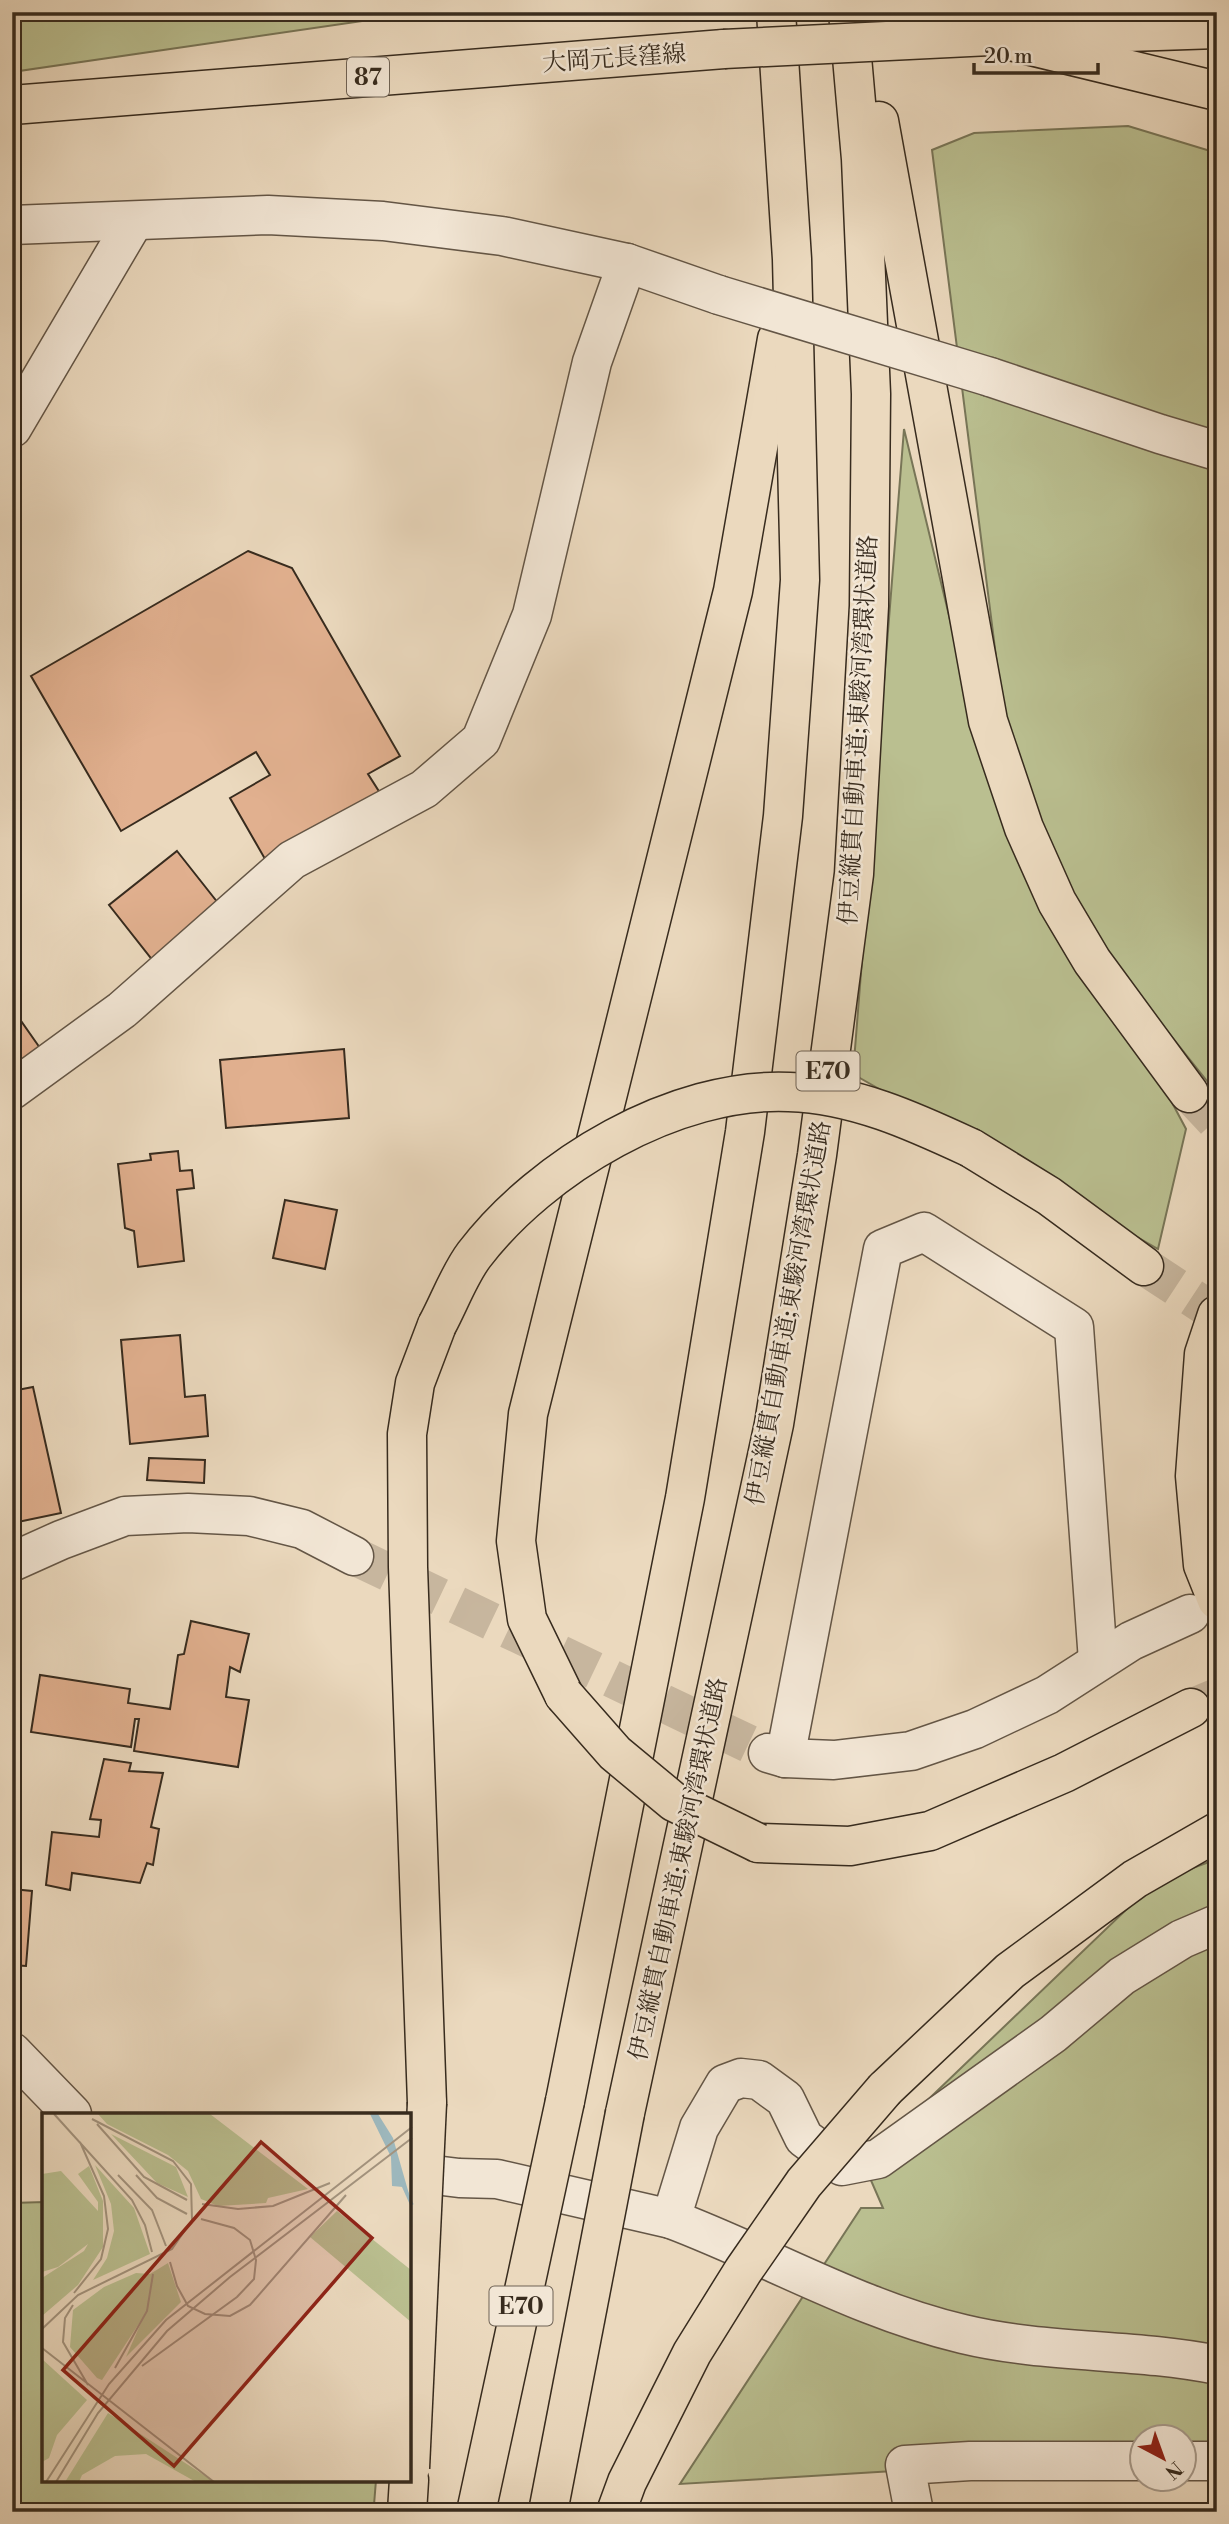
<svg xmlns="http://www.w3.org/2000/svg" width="1229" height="2524" viewBox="0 0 1229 2524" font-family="'Libre Bodoni','Noto Serif JP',serif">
<rect width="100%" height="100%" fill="#ebd9be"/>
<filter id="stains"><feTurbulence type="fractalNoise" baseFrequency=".00286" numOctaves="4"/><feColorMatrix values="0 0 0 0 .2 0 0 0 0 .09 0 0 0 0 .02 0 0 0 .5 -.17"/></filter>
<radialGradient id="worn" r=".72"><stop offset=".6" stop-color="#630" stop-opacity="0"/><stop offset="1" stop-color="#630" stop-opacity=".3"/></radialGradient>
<!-- green -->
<g fill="#babf90" stroke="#787557" stroke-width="2">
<polygon points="12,12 424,12 12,72"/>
<polygon points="1128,126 1217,153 1217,1074 1207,1081 1123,976 1014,799 932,150 974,133"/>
<polygon points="904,429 978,736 1186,1129 1158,1249 853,1074"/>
<polygon points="1217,1859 1217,2452 1184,2454 1184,2436 1142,2436 1141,2456 680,2484 861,2208 883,2208 863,2162 1155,1882"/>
<polygon points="44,2202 44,2480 376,2480 374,2505 12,2506 12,2203"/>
</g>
<!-- building -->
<g fill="#e1b08f" stroke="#372b1e" stroke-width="2">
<polygon points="248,551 292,568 400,756 368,774 380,793 265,859 230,798 270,775 256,752 121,831 31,676"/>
<polygon points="177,851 222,908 154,962 109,905"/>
<polygon points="12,1008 40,1048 12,1073"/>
<polygon points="344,1049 349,1118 226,1128 220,1060"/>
<polygon points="178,1151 180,1171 192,1170 194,1188 177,1190 184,1261 138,1267 134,1231 125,1228 118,1164 151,1160 150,1154"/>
<polygon points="285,1200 337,1210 325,1269 273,1258"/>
<polygon points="180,1335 185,1397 205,1395 208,1436 130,1444 121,1340"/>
<polygon points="33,1387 61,1513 13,1523 12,1391"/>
<polygon points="149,1458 205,1460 204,1483 147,1480"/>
<polygon points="191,1621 249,1634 240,1672 230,1667 226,1697 249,1700 238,1767 134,1751 139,1719 135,1719 131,1747 31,1732 40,1675 130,1689 128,1703 170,1709 178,1655 184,1654"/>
<polygon points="104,1759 131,1763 129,1771 163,1773 151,1827 159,1829 153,1865 147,1863 140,1883 72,1873 70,1890 46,1885 52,1832 99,1837 101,1820 90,1819"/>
<polygon points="12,1889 32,1891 26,1966 12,1965"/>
</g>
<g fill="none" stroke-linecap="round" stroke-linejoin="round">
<!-- minor-tunnel -->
<polyline stroke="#c7b69e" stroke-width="38" stroke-dasharray="38 19" stroke-linecap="butt" points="354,1556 768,1753"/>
<!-- highway-tunnel -->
<g stroke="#c7b69e" stroke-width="38" stroke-dasharray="38 19" stroke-linecap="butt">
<polyline points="1189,1093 1217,1123"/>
<polyline points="1144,1266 1217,1314"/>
<polyline points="1191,1708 1217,1697"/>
</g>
<defs>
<g id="minor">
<polyline points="12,225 268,215 383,221 502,236 627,263 719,295"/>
<polyline points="990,377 1160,434 1217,451"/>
<polyline points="12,428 134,221"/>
<polyline points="12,1090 122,1010 292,860 424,789 481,740 532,615 592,362 627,263"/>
<polyline points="12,1562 61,1540 125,1516 188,1513 249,1516 302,1529 354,1556"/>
<polyline points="768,1753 785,1758 834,1760 911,1751 975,1729 1047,1695 1131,1641 1190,1614"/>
<polyline points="785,1758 883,1249 924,1232 1074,1327 1098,1661"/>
<path d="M1217,1924L1182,1939L1122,1976L1053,2034L878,2159L842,2166L804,2138L785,2099L759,2080L741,2078L725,2084L699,2128L671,2219C769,2256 860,2310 963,2334C1046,2354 1133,2348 1217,2365"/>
<polyline points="12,2052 72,2114"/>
<polyline points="410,2172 459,2178 497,2179 671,2219"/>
<polyline points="1184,2461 1217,2461"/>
<polyline points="914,2512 905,2465 970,2461 1142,2461"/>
</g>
<g id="major">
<polyline points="1012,36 1217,29"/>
<polyline points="12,105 724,49"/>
</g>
<g id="highway">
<polyline points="990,36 1217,91"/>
<polyline points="879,121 988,721 1024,828 1057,902 1092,961 1189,1093"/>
<polyline points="971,1148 1049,1196 1144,1266"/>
<polyline points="1217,1315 1204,1354 1195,1476 1203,1565 1217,1600"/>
<polyline points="564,1695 527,1619 516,1541 528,1414 733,591 777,339"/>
<polyline points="758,1843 850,1846 930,1831 1064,1773 1191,1708"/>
<polyline points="885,2089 1010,1971 1135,1879 1217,1832"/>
<polyline points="565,2101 685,1498 745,1132 783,816 800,580 792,259 776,12"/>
<polyline points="427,2103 408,1567 407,1434 415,1383 437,1325"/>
<polyline points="625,2113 774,1424 817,1155 854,874 869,606 871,394 861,159 848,12"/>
<polyline points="407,2512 409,2480"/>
</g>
</defs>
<!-- minor casing -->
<use href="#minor" stroke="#645646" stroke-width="41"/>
<!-- major casing -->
<use href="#major" stroke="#372b1e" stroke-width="41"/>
<!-- highway casing -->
<use href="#highway" stroke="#372b1e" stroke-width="41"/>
<!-- minor -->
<use href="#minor" stroke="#f2e6d5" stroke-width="38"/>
<!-- major -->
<use href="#major" stroke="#ebd9be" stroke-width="38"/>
<!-- highway -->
<use href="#highway" stroke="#ebd9be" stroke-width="38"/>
<defs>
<polyline id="minor-bridge" points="719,295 990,377"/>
<polyline id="major-bridge" points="724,49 990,36"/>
<g id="highway-bridge">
<path d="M437,1325C449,1303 459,1275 474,1255C542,1166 675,1087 789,1092C854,1094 913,1121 971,1148"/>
<polyline points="564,1695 615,1753 674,1802 758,1843"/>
<polyline points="410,2468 427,2103"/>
<polyline points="476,2512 565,2101"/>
<polyline points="548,2512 625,2113"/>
<polyline points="616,2512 627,2482 692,2353 743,2271 804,2183 885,2089"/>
</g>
</defs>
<!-- minor-bridge casing -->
<use href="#minor-bridge" stroke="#645646" stroke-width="41" stroke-linecap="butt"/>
<!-- major-bridge casing -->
<use href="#major-bridge" stroke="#372b1e" stroke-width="41" stroke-linecap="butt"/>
<!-- highway-bridge casing -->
<use href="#highway-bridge" stroke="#372b1e" stroke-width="41" stroke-linecap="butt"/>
<!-- minor-bridge -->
<use href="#minor-bridge" stroke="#f2e6d5" stroke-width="38"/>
<!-- major-bridge -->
<use href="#major-bridge" stroke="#ebd9be" stroke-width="38"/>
<!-- highway-bridge -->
<use href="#highway-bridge" stroke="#ebd9be" stroke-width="38"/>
</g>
<g text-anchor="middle" stroke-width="5" stroke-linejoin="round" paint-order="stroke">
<!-- shield labels -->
<g fill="#f2e6d5" stroke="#6f6355" stroke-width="2">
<rect x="347" y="57.5" width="42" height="39" rx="5"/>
<rect x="796.5" y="1051.5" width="63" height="39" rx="5"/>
<rect x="489.5" y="2286.5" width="63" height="39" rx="5"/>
</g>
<g font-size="23" font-weight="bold" fill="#372b1e">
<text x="368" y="85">87</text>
<text x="828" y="1079">E70</text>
<text x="521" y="2314">E70</text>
</g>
<!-- street labels -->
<g font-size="24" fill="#372b1e" stroke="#f2e6d5">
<text transform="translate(614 58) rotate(-4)" y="8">大岡元長窪線</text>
<text transform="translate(858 730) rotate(-87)" y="8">伊豆縦貫自動車道;東駿河湾環状道路</text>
<text transform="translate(788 1313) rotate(-80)" y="8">伊豆縦貫自動車道;東駿河湾環状道路</text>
<text transform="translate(678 1869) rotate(-78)" y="8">伊豆縦貫自動車道;東駿河湾環状道路</text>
</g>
</g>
<!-- overview -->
<g transform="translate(42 2113)">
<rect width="369" height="369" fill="#ebd9be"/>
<path d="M56,1H168L266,76L226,85L224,90L176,93L159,86L146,58L126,42L65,11ZM69,21L134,54L146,84L115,70ZM53,52L92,95L108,141L51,167L65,145L72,118L69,91ZM47,53L61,88V134L36,172L0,203V165L42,138L46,131L16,154L0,159V61L19,58L56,98V89L36,61ZM295,98L369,157V209L268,124ZM126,150L139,189L84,244L102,203L60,267L55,265L28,234L31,197L62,174L94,160L108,161ZM0,246L45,287L15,322L7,345L0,349ZM66,300L171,368V369H154L104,341L73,343L40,362L37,369H23Z" fill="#babf90"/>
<path d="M328,1H336L351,25L369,88L361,74L350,73L349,44Z" fill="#9db7bc"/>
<path fill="none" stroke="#9db7bc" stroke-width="3.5" d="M357,63L370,92"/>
<path fill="none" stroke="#a3937e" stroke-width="2" d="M12,1L90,87L103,112L110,139M55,11L102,64L145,87M76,62L110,97L124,133M94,62L115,85L145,101M160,91L196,96L231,93L288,70M128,149L135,173L146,193L163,201L188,203L208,192L304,82M32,180L59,146L66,116L62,83L38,29M31,192L23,205L21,229L46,272M0,216L36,182L130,136L150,107L149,71L131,48L50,6M0,235L172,369M100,253L195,184L212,166L214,147L208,127L192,115L159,106M73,255L105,198L111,161M4,369L67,271L124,207L370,14M14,369L56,300L125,218L188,164L370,25"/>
<path fill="#8f2418" fill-opacity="0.15" stroke="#8f2418" stroke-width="3.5" d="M219,29L330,125L132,353L21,257Z"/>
<rect width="369" height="369" fill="none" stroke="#372b1e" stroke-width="3.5"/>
</g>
<!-- margin -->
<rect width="1229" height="2524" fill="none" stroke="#ebd9be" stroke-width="42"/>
<rect x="14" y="14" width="1201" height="2496" fill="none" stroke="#372b1e" stroke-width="3.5"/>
<rect x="21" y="21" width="1187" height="2482" fill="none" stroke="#372b1e" stroke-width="2"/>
<!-- north arrow -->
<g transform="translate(1163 2458) rotate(139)"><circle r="33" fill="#f2e6d5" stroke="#a79b8c" stroke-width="2"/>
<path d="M0-5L12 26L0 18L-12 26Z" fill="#8f2418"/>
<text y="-10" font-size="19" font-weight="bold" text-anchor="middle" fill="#372b1e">N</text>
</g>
<!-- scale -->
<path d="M974 63v10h124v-10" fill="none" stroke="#372b1e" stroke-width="3.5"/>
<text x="984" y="63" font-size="21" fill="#372b1e" stroke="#f2e6d5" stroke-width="5" paint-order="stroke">20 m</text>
<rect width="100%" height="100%" filter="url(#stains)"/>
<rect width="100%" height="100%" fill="url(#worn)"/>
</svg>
